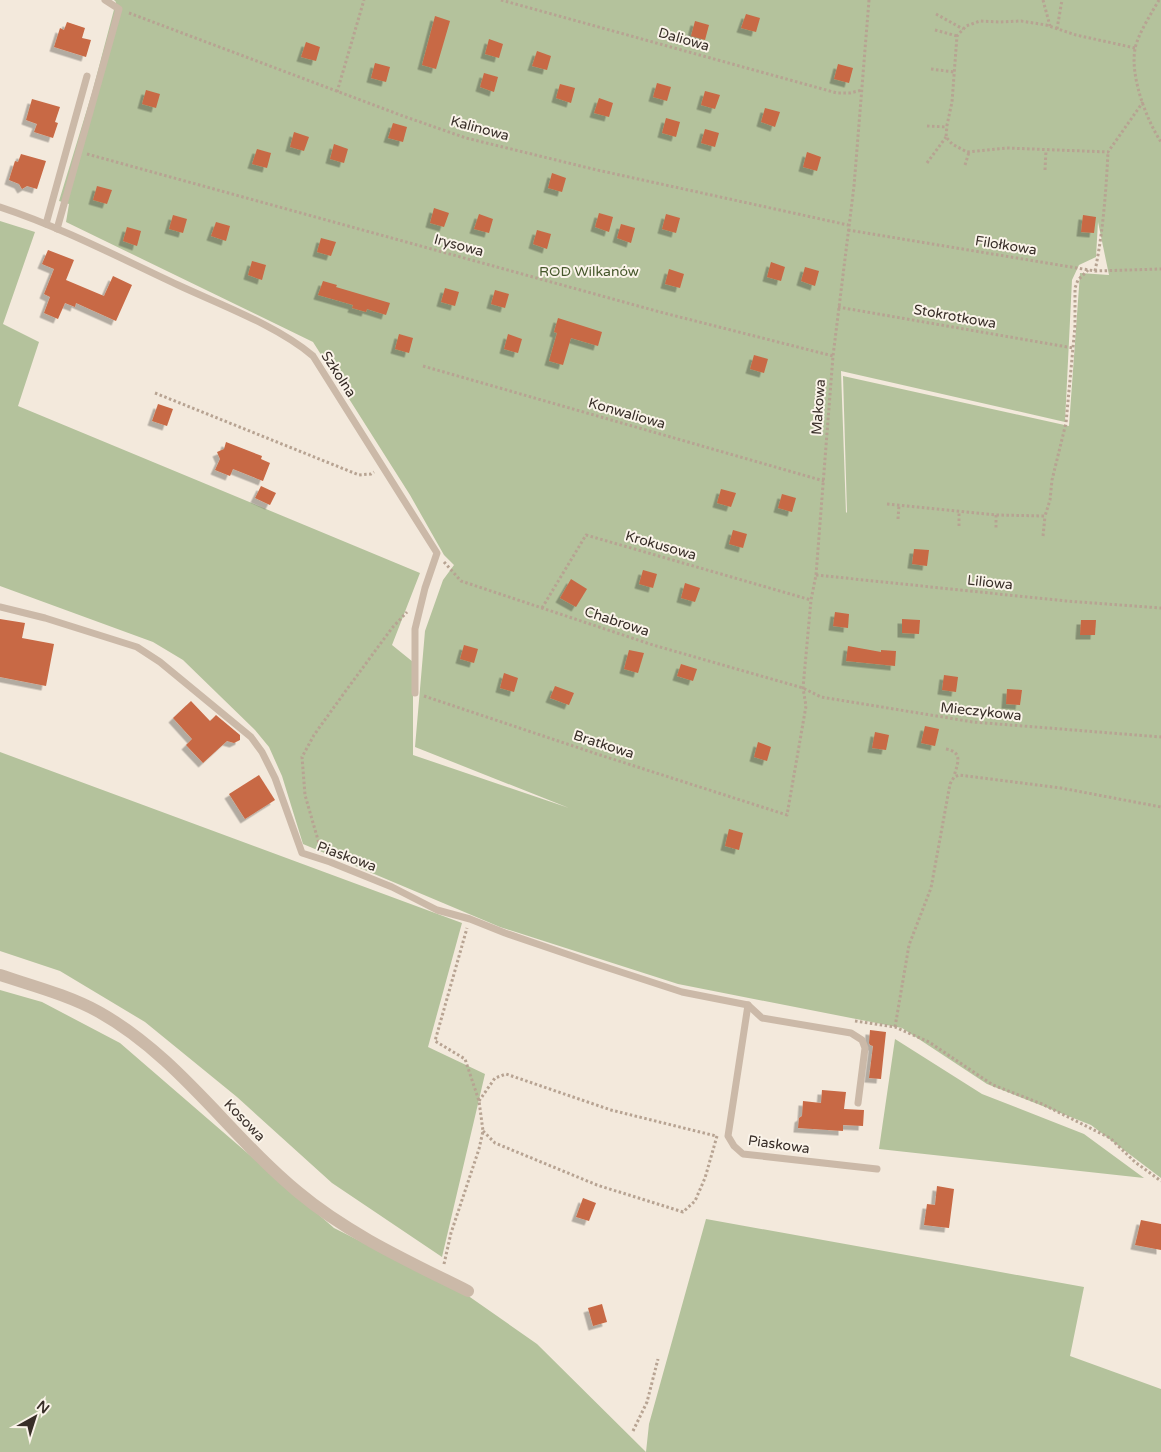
<svg xmlns="http://www.w3.org/2000/svg" width="1161" height="1452" viewBox="0 0 1161 1452" font-family="'Varela Round',sans-serif">
<defs>
<filter id="shadow"><feDropShadow dx="-4.5" dy="4.5" stdDeviation="0" flood-color="#0004"/></filter>
</defs>
<rect width="100%" height="100%" fill="#f3e9dc"/>
<!-- green -->
<g fill="#b4c29c" fill-rule="evenodd">
<path d="M114,0H1161V1178L1091,1125L987,1084L902,1028L678,984L500,927L303,844L282,776L269,747L255,730L183,660L153,642L0,586V221L35,232L3,324L39,342L18,406L420,573L392,645L413,662V755L569,808L415,747L425,631L443,580L454,565L444,555L410,495L313,342L66,222L69,204L59,201L92,93L116,2ZM1098,222L1109,275L1080,273L1069,426L843,376L847,512L846,513L841,371L1065,422L1072,280L1079,265L1096,257Z"/>
<polygon points="0,752 462,923 428,1047 485,1074 442,1257 332,1183 237,1097 145,1022 60,971 0,951"/>
<polygon points="0,990 42,1002 120,1043 334,1228 467,1295 537,1344 646,1452 0,1452"/>
<polygon points="895,1039 982,1094 1084,1134 1144,1178 879,1149"/>
<polygon points="706,1219 1084,1287 1070,1356 1161,1389 1161,1452 646,1452 649,1424"/>
</g>
<!-- building -->
<g fill="#c86945" filter="url(#shadow)">
<polygon points="746,14 760,18 756,32 741,28"/>
<polygon points="435,16 450,21 436,69 422,65"/>
<polygon points="695,21 709,25 705,40 691,36"/>
<polygon points="67,22 85,28 82,38 91,40 86,57 54,47 60,28 64,30"/>
<polygon points="489,39 503,44 499,58 485,54"/>
<polygon points="306,42 320,47 316,61 301,57"/>
<polygon points="537,51 551,56 547,70 532,66"/>
<polygon points="375,63 390,67 386,82 371,78"/>
<polygon points="838,64 853,68 849,83 834,79"/>
<polygon points="484,73 498,77 494,92 480,87"/>
<polygon points="657,83 671,87 667,101 653,97"/>
<polygon points="560,84 575,88 571,103 556,98"/>
<polygon points="146,90 160,94 156,108 142,104"/>
<polygon points="705,91 720,95 715,109 701,105"/>
<polygon points="599,98 613,103 609,117 594,113"/>
<polygon points="32,99 60,107 55,122 58,123 53,138 34,132 37,124 26,120"/>
<polygon points="765,108 780,112 775,127 761,122"/>
<polygon points="666,118 680,122 676,137 662,133"/>
<polygon points="393,123 407,127 403,142 388,138"/>
<polygon points="705,129 719,133 715,147 701,143"/>
<polygon points="294,132 309,137 304,151 290,147"/>
<polygon points="334,144 348,149 344,163 330,159"/>
<polygon points="257,149 271,153 267,168 252,164"/>
<polygon points="807,152 821,157 817,171 803,167"/>
<polygon points="21,154 46,161 37,189 27,186 22,189 19,184 9,180 15,161 18,162"/>
<polygon points="552,173 566,178 562,192 548,188"/>
<polygon points="97,186 112,190 107,204 93,200"/>
<polygon points="434,208 449,213 444,227 430,223"/>
<polygon points="599,213 613,217 609,232 595,227"/>
<polygon points="479,214 493,219 489,233 474,229"/>
<polygon points="666,214 680,218 676,233 662,229"/>
<polygon points="173,215 187,219 183,233 169,229"/>
<polygon points="1083,215 1096,217 1094,233 1081,232"/>
<polygon points="216,222 230,226 226,241 211,236"/>
<polygon points="621,224 635,228 631,243 617,238"/>
<polygon points="127,227 141,231 137,246 123,241"/>
<polygon points="537,230 551,234 547,249 533,244"/>
<polygon points="321,238 336,242 331,256 317,252"/>
<polygon points="48,250 74,260 66,280 104,296 113,276 132,285 116,321 76,303 75,307 65,303 58,319 44,313 50,297 44,294 54,269 42,264"/>
<polygon points="252,261 266,265 262,280 248,275"/>
<polygon points="771,262 785,267 781,281 767,277"/>
<polygon points="805,267 819,271 815,286 801,281"/>
<polygon points="669,269 684,274 680,288 665,284"/>
<polygon points="323,281 337,285 336,287 390,303 386,315 367,309 366,312 352,308 353,305 318,295"/>
<polygon points="445,288 459,292 455,306 441,302"/>
<polygon points="495,290 509,294 505,308 491,304"/>
<polygon points="558,318 602,332 598,346 571,338 563,365 549,361 557,333 554,332"/>
<polygon points="399,334 413,338 409,353 395,349"/>
<polygon points="508,334 522,339 518,353 504,349"/>
<polygon points="754,355 768,359 764,373 750,369"/>
<polygon points="158,404 173,409 167,426 152,421"/>
<polygon points="226,442 262,456 261,459 270,463 263,481 233,469 230,476 215,470 220,459 217,452 224,449"/>
<polygon points="261,486 276,493 270,505 255,498"/>
<polygon points="721,489 736,493 731,507 717,503"/>
<polygon points="782,494 796,498 792,512 778,508"/>
<polygon points="733,530 747,534 743,548 729,544"/>
<polygon points="914,549 929,550 927,566 912,564"/>
<polygon points="643,570 657,574 653,588 639,584"/>
<polygon points="571,579 587,589 576,607 560,598"/>
<polygon points="685,583 700,588 695,602 681,598"/>
<polygon points="835,612 849,614 848,628 833,626"/>
<polygon points="0,619 25,623 22,638 54,644 46,686 0,677"/>
<polygon points="902,619 920,620 919,634 902,633"/>
<polygon points="1081,620 1096,620 1095,635 1080,635"/>
<polygon points="464,645 478,649 474,663 460,659"/>
<polygon points="848,646 881,652 881,650 896,651 895,666 846,661"/>
<polygon points="629,650 644,653 638,673 624,669"/>
<polygon points="681,664 697,669 693,681 677,676"/>
<polygon points="504,673 518,678 514,692 500,688"/>
<polygon points="944,675 958,677 956,692 942,690"/>
<polygon points="555,686 574,693 569,705 550,698"/>
<polygon points="1007,689 1022,690 1020,705 1006,704"/>
<polygon points="191,701 210,721 216,715 240,735 240,740 234,743 227,741 203,763 186,745 192,739 173,718"/>
<polygon points="925,726 939,729 935,746 921,743"/>
<polygon points="875,732 889,735 886,750 872,748"/>
<polygon points="758,742 771,747 767,761 754,757"/>
<polygon points="259,775 275,800 245,819 229,794"/>
<polygon points="729,829 743,833 739,850 725,846"/>
<polygon points="870,1030 886,1032 881,1079 869,1078 873,1046 870,1045 869,1043"/>
<polygon points="822,1090 846,1092 844,1109 864,1110 863,1126 843,1125 843,1131 798,1128 799,1118 802,1116 803,1101 821,1103"/>
<polygon points="937,1186 954,1189 949,1228 924,1225 927,1204 935,1205"/>
<polygon points="583,1198 596,1203 589,1221 576,1217"/>
<polygon points="1141,1220 1161,1224 1161,1250 1135,1245"/>
<polygon points="602,1304 607,1322 593,1326 588,1308"/>
</g>
<g fill="none" stroke-linecap="round" stroke-linejoin="round">
<!-- path -->
<g stroke="#b7a392" stroke-width="3" stroke-dasharray="2.5 2.5" stroke-linecap="butt">
<polyline points="501,0 837,93 850,93 862,90"/>
<polyline points="1043,0 1050,26"/>
<path d="M1159,0C1152,12 1137,36 1135,49C1130,76 1146,119 1161,142"/>
<polyline points="129,13 403,116 466,138 597,170 848,225"/>
<polyline points="936,14 963,29"/>
<polyline points="1057,29 1062,0"/>
<polyline points="935,30 957,36"/>
<polyline points="1135,48 1076,35 1046,25 1021,21 999,22 980,21 966,26 957,36 952,102 947,125 946,137 952,144 967,152 1007,148 1108,152 1143,102"/>
<polyline points="931,69 954,72"/>
<polyline points="337,92 364,0"/>
<polyline points="927,126 947,127"/>
<polyline points="87,154 660,312 833,356"/>
<polyline points="927,163 946,137"/>
<polyline points="965,165 969,152"/>
<polyline points="1045,170 1046,150"/>
<polyline points="848,230 1095,271 1161,269"/>
<path d="M1095,271C1103,232 1106,192 1108,152"/>
<polyline points="838,307 1073,348"/>
<polyline points="423,366 824,481"/>
<polyline points="155,393 359,475 371,474 374,472"/>
<polyline points="887,504 996,515 1045,516 1050,500 1052,480 1066,423 1075,326 1075,288 1078,280 1088,270"/>
<polyline points="996,515 996,530"/>
<polyline points="898,519 899,505"/>
<polyline points="959,526 959,511"/>
<polyline points="1043,536 1045,516"/>
<polyline points="444,562 461,581 653,645 803,688 821,697 973,722 1161,737"/>
<polyline points="816,575 1066,601 1161,608"/>
<polyline points="542,608 586,535 811,600"/>
<polyline points="424,696 597,754 787,815 806,706 803,688 811,600 816,575 833,356 854,186 869,0"/>
<path d="M946,749C963,752 958,763 954,776"/>
<polyline points="320,847 305,795 302,757 314,735 342,696 392,628 407,612"/>
<polyline points="855,1021 895,1027 929,1042 993,1085 1042,1104 1110,1138 1135,1162 1161,1181"/>
<polyline points="895,1027 909,945 931,888 950,784 954,777 959,775 1061,788 1161,807"/>
<polyline points="479,1101 495,1078 506,1074 611,1110 716,1136"/>
<polyline points="483,1131 495,1143 597,1185 683,1212 695,1201 705,1178 717,1136"/>
<polyline points="444,1264 451,1233 479,1149 483,1131 479,1101 465,1059 435,1041 467,928"/>
<polyline points="633,1431 647,1402 658,1359"/>
</g>
<!-- lane -->
<g stroke="#cbb9a8" stroke-width="7">
<path d="M0,207C61,227 120,258 178,285C221,305 278,326 313,356L437,553L425,588L415,629V693"/>
<polyline points="46,224 87,76"/>
<polyline points="57,229 119,9 105,0"/>
<polyline points="0,607 45,618 137,647 160,662 251,737 262,752 275,778 302,853 330,862 392,887 437,910 470,919 505,933 587,961 682,992 748,1005 762,1018 851,1033 862,1040 865,1048 858,1103"/>
<polyline points="748,1005 728,1136 734,1146 743,1154 877,1169"/>
</g>
<!-- street -->
<path stroke="#cbb9a8" stroke-width="12" d="M0,975C33,986 68,995 99,1012C179,1057 229,1135 298,1192C348,1234 410,1262 468,1291"/>
</g>
<g text-anchor="middle" stroke-width="4" stroke-linejoin="round" paint-order="stroke">
<!-- street labels -->
<g font-size="14" fill="#382e28" stroke="#faf3e9">
<text transform="translate(684 39) rotate(16)" y="5">Daliowa</text>
<text transform="translate(480 128) rotate(15)" y="5">Kalinowa</text>
<text transform="translate(459 245) rotate(15)" y="5">Irysowa</text>
<text transform="translate(1006 245) rotate(9)" y="5">Filołkowa</text>
<text transform="translate(955 316) rotate(10)" y="5">Stokrotkowa</text>
<text transform="translate(339 374) rotate(57)" y="5">Szkolna</text>
<text transform="translate(818 407) rotate(-86)" y="5">Makowa</text>
<text transform="translate(627 413) rotate(16)" y="5">Konwaliowa</text>
<text transform="translate(661 545) rotate(16)" y="5">Krokusowa</text>
<text transform="translate(990 582) rotate(6)" y="5">Liliowa</text>
<text transform="translate(617 621) rotate(18)" y="5">Chabrowa</text>
<text transform="translate(981 711) rotate(6)" y="5">Mieczykowa</text>
<text transform="translate(604 744) rotate(18)" y="5">Bratkowa</text>
<text transform="translate(347 856) rotate(20)" y="5">Piaskowa</text>
<text transform="translate(245 1120) rotate(46)" y="5">Kosowa</text>
<text transform="translate(779 1144) rotate(8)" y="5">Piaskowa</text>
</g>
<!-- park labels -->
<g font-size="14" fill="#45572b" stroke="#faf3e9">
<text x="589" y="276">ROD Wilkanów</text>
</g>
</g>
<!-- north arrow -->
<g transform="translate(35 1417) rotate(39)" stroke="#faf3e9" stroke-width="4" paint-order="stroke">
<path d="M0-4L9 19L0 12L-9 19Z" fill="#382e28"/>
<text y="-8" font-size="14" font-weight="bold" text-anchor="middle" fill="#382e28">N</text>
</g>
</svg>
